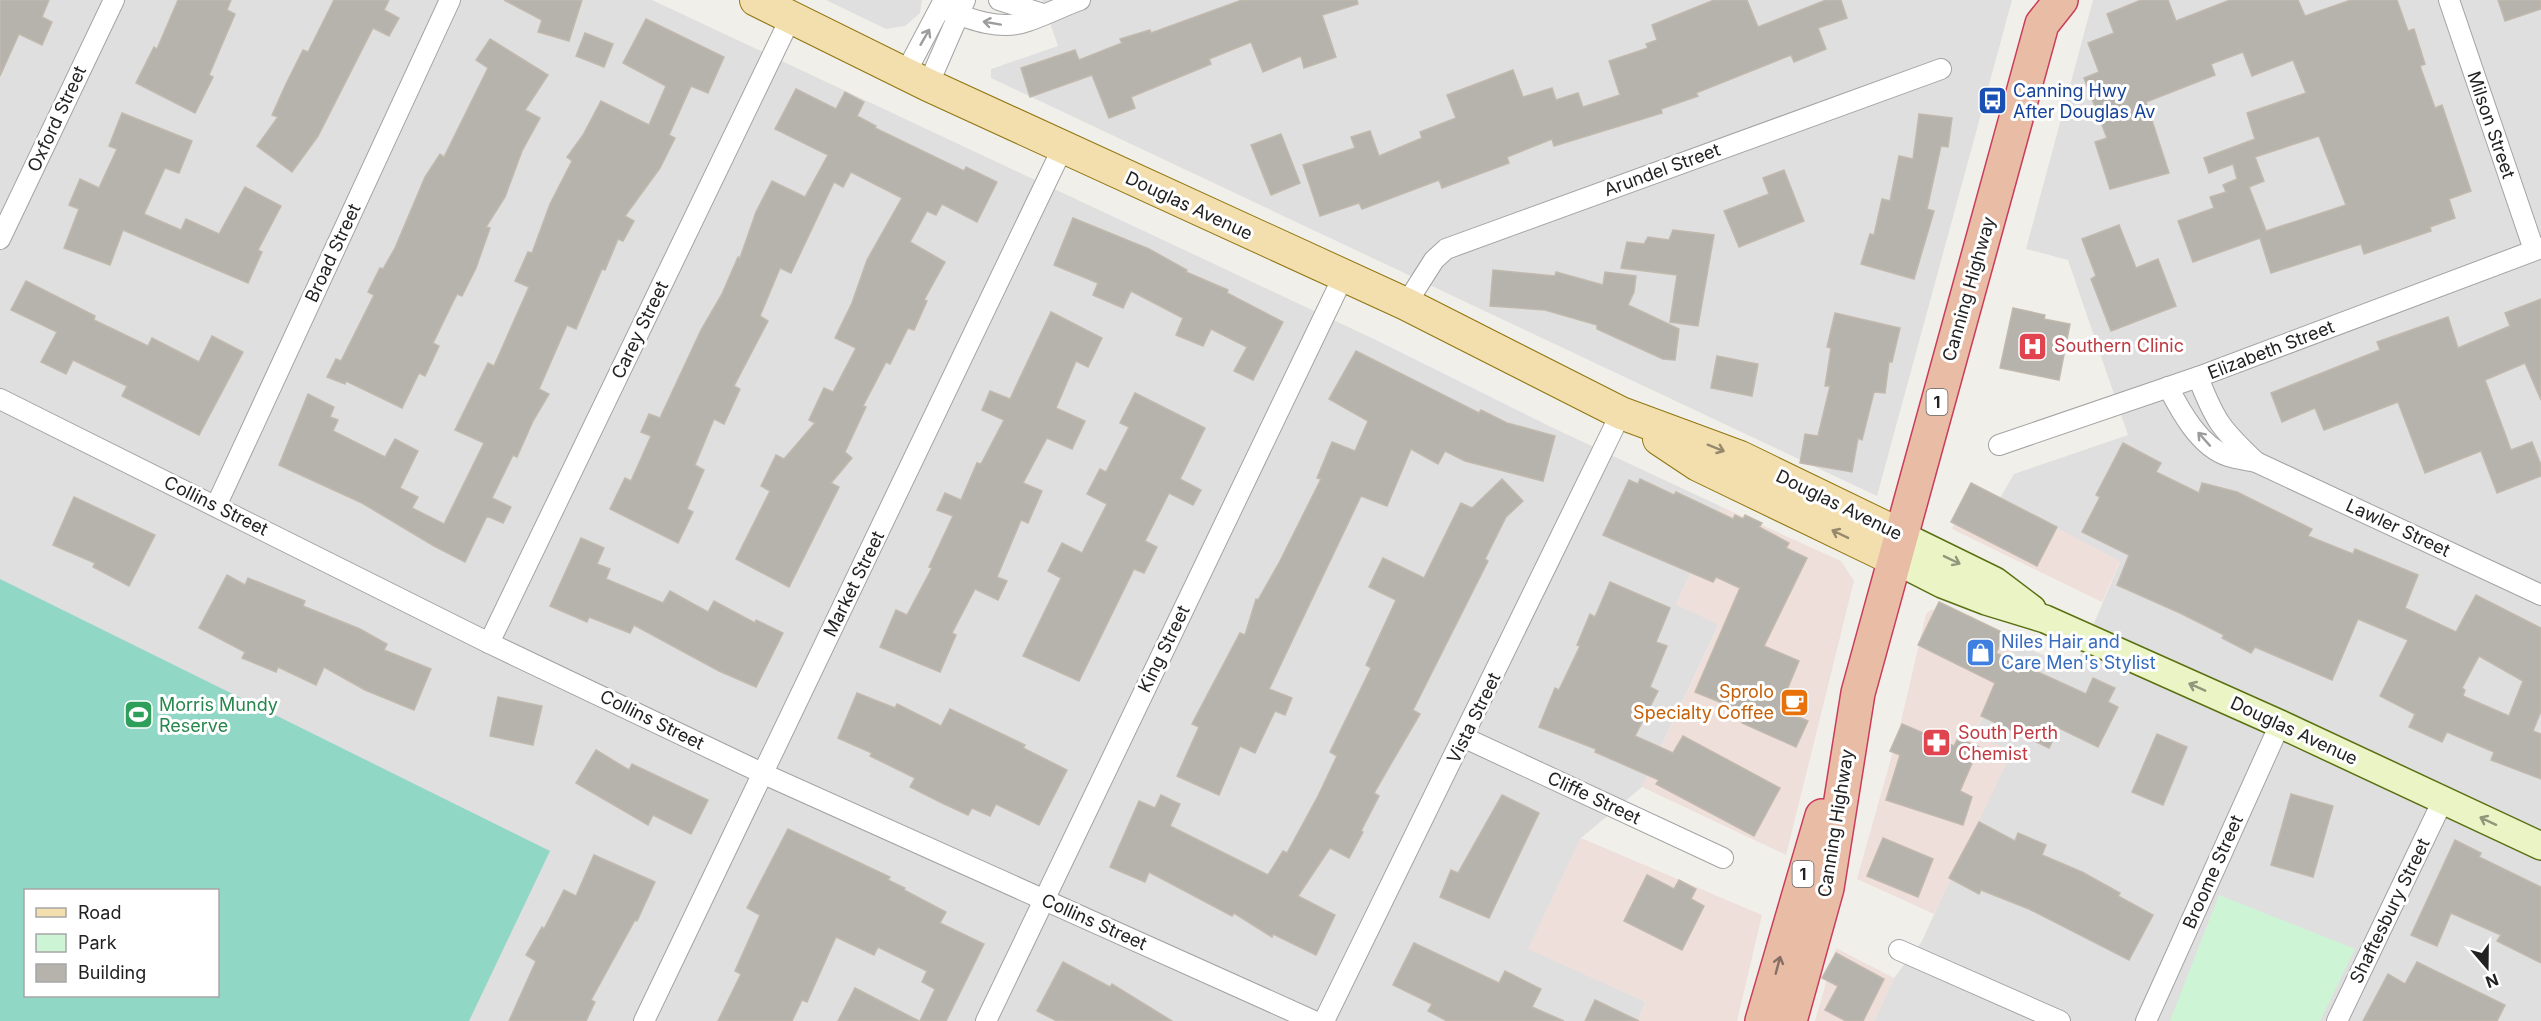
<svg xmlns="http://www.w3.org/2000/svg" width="2541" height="1021" viewBox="0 0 2541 1021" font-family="Inter,sans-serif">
<rect width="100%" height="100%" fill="#f1efea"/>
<!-- residential -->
<g fill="#e0dfdf" fill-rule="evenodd">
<path d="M0,0H652L1376,340L1549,426L1722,507L1676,604L1719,624L1642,787L1581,838L1529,948L1646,1002L1637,1021H0ZM26,890H218V996H26Z"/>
<polygon points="826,0 922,0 920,13 905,26 886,29"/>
<polygon points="1042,0 2012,0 1877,496 991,78 991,69 1058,46"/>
<polygon points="2093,0 2541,0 2541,1021 1874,1021 1894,978 1922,941 1985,803 2011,752 1975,734 2017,644 2075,668 2120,562 2000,498 2014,474 2128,435 2068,260 2026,249"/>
</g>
<!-- commercial -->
<g fill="#efdfdb">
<polygon points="1971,483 2120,561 2102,602 1952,529"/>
<polygon points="1722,507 1841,561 1854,581 1786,855 1642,787 1719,625 1676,604"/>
<polygon points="1932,609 2017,644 1975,733 2012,752 1934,914 1857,879 1899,730 1926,614"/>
<polygon points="1581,838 1762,915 1737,1021 1637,1021 1646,1002 1528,949"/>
<polygon points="1836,948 1894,978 1874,1021 1815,1021"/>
</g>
<!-- park -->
<polygon fill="#cdf5d5" points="2219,895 2355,949 2320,1021 2170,1021"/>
<!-- pitch -->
<path fill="#91d7c5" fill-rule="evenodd" d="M0,579L550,851L469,1021H0ZM26,890H218V996H26Z"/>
<!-- building -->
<g fill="#b6b2ac" stroke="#c1b9ad" stroke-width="1.5" fill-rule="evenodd">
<polygon points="0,0 49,0 42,17 52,22 42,45 19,34 0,76"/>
<polygon points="178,0 231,0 227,10 235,14 209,75 213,77 195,113 136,83 154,47 157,49"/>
<polygon points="334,0 389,0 384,10 399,18 389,36 373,28 318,136 292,172 257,146 278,117 272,115 286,84 303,50 308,52"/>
<polygon points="504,0 582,0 569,41 538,32 542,20"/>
<polygon points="1242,0 1357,0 1358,4 1322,15 1336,57 1304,68 1301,56 1263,72 1251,42 1209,59 1211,64 1131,97 1135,108 1109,118 1092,75 1030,97 1021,68 1075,50 1079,60 1122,43 1120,39 1150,30 1151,33"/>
<polygon points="1714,0 1747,0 1758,27 1826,0 1841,0 1847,18 1818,28 1826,49 1794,62 1791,55 1696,93 1698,96 1661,109 1662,113 1554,146 1552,139 1507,157 1509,163 1442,188 1439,180 1362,209 1359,203 1320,216 1303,165 1355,148 1351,137 1370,131 1379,156 1422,138 1420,132 1456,118 1447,95 1513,70 1523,97 1552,88 1556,100 1578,93 1583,107 1620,95 1609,61 1648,48 1646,44 1657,40 1652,25"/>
<path d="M2141,0H2168L2176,21L2230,0H2298L2305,16L2351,0H2397L2408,31L2414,29L2425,64L2420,66L2435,108L2442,105L2471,191L2449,199L2455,218L2430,227L2431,231L2364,254L2361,244L2271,273L2260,238L2193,262L2178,221L2214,208L2210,197L2226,192L2223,185L2237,179L2233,164L2209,173L2204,158L2255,139L2247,113L2306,93L2293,60L2252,76L2243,52L2211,64L2215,75L2146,102L2169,173L2110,189L2095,142L2107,138L2084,78L2099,72L2088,43L2114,33L2107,14ZM2319,136L2346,205L2266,231L2249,187L2264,181L2255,157Z"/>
<polygon points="2498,0 2541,0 2541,9 2505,21"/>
<polygon points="646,19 724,57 708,93 691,86 669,135 675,138 660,168 625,216 634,221 623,241 618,239 605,270 602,269 576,329 567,325 539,389 549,394 533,421 517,457 513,455 492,498 511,507 503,523 487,516 465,562 434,546 362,503 279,465 308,394 334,407 330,417 338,420 333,431 385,457 395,439 418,451 400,488 418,497 412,508 444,524 484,443 455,430 488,363 494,366 529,287 515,281 528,252 532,253 550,204 572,161 567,157 583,135 601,101 649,125 666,86 623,63"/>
<polygon points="585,33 613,44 604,67 576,56"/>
<polygon points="490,39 548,75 525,110 540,118 522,151 505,197 486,227 490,228 476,268 462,296 457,294 433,343 439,346 425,376 419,373 402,408 346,381 345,384 327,377 336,359 341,361 374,295 368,292 380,268 383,269 395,248 425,177 440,154 444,157 488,68 476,60"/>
<polygon points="796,89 836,109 845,92 864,102 857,116 876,126 875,128 964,171 966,167 997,182 977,222 942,204 936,215 927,211 910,242 945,262 924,300 927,301 914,330 908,328 890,364 886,362 863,406 866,407 845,452 852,458 831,483 839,487 789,587 736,559 770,491 761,486 776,455 784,459 815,423 809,420 824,388 833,392 856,348 835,338 852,303 867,260 902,198 851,172 843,187 834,182 791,273 780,268 760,316 768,321 734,386 740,389 724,424 714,419 695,465 704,470 687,509 693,512 678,543 610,509 625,478 631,481 651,436 641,432 649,414 660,418 701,330 722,294 738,257 740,258 756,212 772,181 805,197 828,155 775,129"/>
<polygon points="122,113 192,141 179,173 165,168 144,214 181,230 186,219 219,234 245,187 281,206 258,250 262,252 248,283 123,230 110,265 64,248 79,209 69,205 80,179 99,188 117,149 109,146"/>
<polygon points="1919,114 1952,118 1948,147 1941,146 1927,209 1934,211 1914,279 1861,264 1870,234 1874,235 1882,199 1890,201 1899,156 1913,159"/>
<polygon points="1281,134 1300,183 1271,195 1251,145"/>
<polygon points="1784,170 1804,221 1739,247 1724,211 1769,194 1763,178"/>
<polygon points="1073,218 1149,249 1187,270 1186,272 1228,290 1227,293 1283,322 1253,380 1234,371 1247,347 1211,329 1203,346 1176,335 1183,318 1131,291 1123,308 1093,295 1098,283 1054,265"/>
<polygon points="2119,225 2136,268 2158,259 2176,306 2111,331 2091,279 2096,276 2082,239"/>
<polygon points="1673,230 1714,235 1698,326 1670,322 1677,275 1621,268 1627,242 1644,244 1648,237 1669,240"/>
<polygon points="1493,270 1555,276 1556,272 1603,285 1605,272 1636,276 1634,292 1628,305 1679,329 1675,360 1663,359 1597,329 1597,325 1545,310 1490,306"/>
<polygon points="26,281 95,316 94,320 148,346 152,338 199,362 212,336 243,352 199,435 122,396 127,386 73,360 66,374 41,362 57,332 11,310"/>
<polygon points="2541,299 2541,400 2525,363 2485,380 2511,450 2532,442 2541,465 2541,476 2497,493 2481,451 2425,473 2398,402 2324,430 2315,408 2282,422 2271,393 2380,350 2377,342 2448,317 2458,348 2510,326 2505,313"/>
<polygon points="2013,308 2045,315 2044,319 2070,324 2059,380 2000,368"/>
<polygon points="1051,312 1102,338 1088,367 1076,361 1056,408 1085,421 1072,449 1047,438 1023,483 1042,491 1028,523 1021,520 997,577 1007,581 998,600 975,589 952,633 956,635 940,672 880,647 896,610 907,615 932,568 929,567 953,516 937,510 945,493 961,500 977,463 981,464 1004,420 982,410 990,391 1010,399"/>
<polygon points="1835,313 1900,328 1892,362 1889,362 1885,393 1874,392 1862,440 1858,438 1852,472 1800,463 1805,434 1818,436 1830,386 1825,386 1831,348 1827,347"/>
<polygon points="1356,351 1479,413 1481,410 1507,423 1555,436 1543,481 1465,461 1445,451 1438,464 1411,449 1387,506 1361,496 1269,689 1292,698 1285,715 1275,711 1255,753 1240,746 1219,795 1177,776 1199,727 1192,724 1240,633 1245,635 1256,599 1258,600 1280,561 1321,479 1317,478 1332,442 1355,451 1368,421 1329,399"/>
<polygon points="1717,356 1758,364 1752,396 1711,388"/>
<polygon points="1135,393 1205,428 1180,479 1201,490 1193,505 1169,493 1145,541 1157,547 1144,573 1134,569 1079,681 1023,656 1061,578 1048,571 1062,543 1082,553 1107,504 1087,494 1100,469 1106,472 1129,427 1120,423"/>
<path d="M2123,443L2161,463L2156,472L2199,493L2202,483L2237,492L2312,529L2308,536L2353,554L2355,549L2418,575L2405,608L2456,632L2476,595L2541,628V711L2533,731L2541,734V779L2491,760L2494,752L2447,732L2442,742L2409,727L2415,714L2380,696L2408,640L2358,619L2332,680L2255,647L2251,653L2222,638L2224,635L2180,613L2117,585L2129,555L2082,532L2100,497L2096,495ZM2479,656L2523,681L2509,716L2463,696L2465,690L2462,688Z"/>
<polygon points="1502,479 1523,501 1506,517 1485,559 1488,561 1413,710 1420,714 1374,793 1379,796 1361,831 1363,832 1349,858 1330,848 1298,896 1335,915 1316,955 1273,934 1272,937 1234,913 1232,916 1149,872 1145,882 1110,867 1139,801 1155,808 1161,795 1180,804 1170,826 1268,875 1283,851 1287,853 1318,796 1337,756 1330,752 1371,668 1366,665 1396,600 1369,587 1383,558 1424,578 1461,503 1472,508"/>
<polygon points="1640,479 1674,495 1676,492 1733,519 1735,515 1743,519 1745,515 1762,523 1759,527 1789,543 1786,548 1807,558 1764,646 1799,661 1779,709 1808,721 1796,747 1742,723 1747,713 1695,692 1740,588 1716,577 1713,582 1603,535 1629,480 1638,484"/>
<polygon points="1971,483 2057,527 2037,566 1951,522"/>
<polygon points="74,497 155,535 129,586 93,567 95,563 53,545"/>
<polygon points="581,538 604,548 597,564 610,569 606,579 663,603 670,591 708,612 714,601 755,623 756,620 783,633 756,687 719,671 634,625 630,633 589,617 587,622 550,606"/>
<polygon points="227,575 245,585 248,578 305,601 303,606 360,629 387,644 384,650 431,669 414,710 365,690 324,667 316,685 278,667 276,672 242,658 245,652 199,628"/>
<polygon points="1610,582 1670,608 1656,642 1667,646 1650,687 1658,691 1635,736 1673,753 1683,736 1780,788 1754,836 1656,784 1659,780 1595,752 1596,749 1539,727 1555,688 1559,690 1580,646 1577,645 1590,614 1595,617"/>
<polygon points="1939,602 2006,634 1996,653 2086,694 2093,678 2115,688 2108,702 2118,707 2098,747 2059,728 2049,748 1981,716 1995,683 1918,645"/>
<polygon points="857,693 895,708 897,704 941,726 950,709 1025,745 1023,748 1067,770 1039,825 996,804 990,816 972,808 968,815 942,803 910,787 915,778 870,756 872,753 838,738"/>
<polygon points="498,697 542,706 533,745 490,736"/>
<polygon points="1902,724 1954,746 1958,738 1979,747 1960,791 1972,797 1963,825 1886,800 1900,755 1890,751"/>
<polygon points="2157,734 2187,747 2163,805 2132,792"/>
<polygon points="596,750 629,770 632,764 708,800 691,834 653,815 648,825 576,783"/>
<polygon points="2291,794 2333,806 2313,877 2271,865"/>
<polygon points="1502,795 1539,813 1489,918 1440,897 1451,870 1458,873"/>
<polygon points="1979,822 2015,841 2018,833 2046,845 2042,855 2082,872 2120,893 2118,896 2153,915 2129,960 2029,909 1981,890 1979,894 1949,878"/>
<polygon points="788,829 890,877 888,880 905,888 904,890 946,912 940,923 984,944 946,1021 920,1021 935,989 922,982 927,971 878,947 874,955 836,937 807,1002 802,1000 792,1021 718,1021 741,974 735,971 760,915 747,908"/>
<polygon points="1883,838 1933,859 1918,897 1867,876"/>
<polygon points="2455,840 2481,853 2479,857 2541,887 2541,963 2497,941 2501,935 2451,913 2437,946 2411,935"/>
<polygon points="594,855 655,882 637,921 635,920 591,1000 595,1002 586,1021 509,1021 536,961 526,955 542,927 544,929 564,890 576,896"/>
<polygon points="1647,875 1674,889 1679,880 1696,889 1691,899 1704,906 1682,950 1624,921"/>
<polygon points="1414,943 1499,983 1505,971 1541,989 1532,1007 1564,1021 1447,1021 1428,1011 1432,1004 1393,985"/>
<polygon points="1836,953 1884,979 1863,1021 1846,1021 1825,1010 1838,986 1822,978"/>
<polygon points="1063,962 1110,987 1112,984 1172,1021 1057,1021 1037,1011"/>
<polygon points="2417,962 2505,1005 2497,1021 2363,1021 2388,974 2405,984"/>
<polygon points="855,988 919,1021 838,1021"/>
<polygon points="1595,1000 1639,1021 1585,1021"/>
</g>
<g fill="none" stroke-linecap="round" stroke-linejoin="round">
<defs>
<g id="minor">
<polyline points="999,0 1043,14"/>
<polyline points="2449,0 2534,250"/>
<path d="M941,8C967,18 1000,32 1028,21C1046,15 1063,6 1080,0"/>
<polyline points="905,74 944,0"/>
<polyline points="928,85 965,0"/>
<polyline points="0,239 114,0"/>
<polyline points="1406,304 1434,260 1446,249 1941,69"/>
<path d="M2198,377C2215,421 2221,429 2256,462"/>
<path d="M2168,387C2181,412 2200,447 2228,456C2237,459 2247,460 2256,462L2541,595"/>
<polyline points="0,399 489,643 764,774 1314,1021"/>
<polyline points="1999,445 2198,377 2541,248"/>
<polyline points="216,506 450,0"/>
<polyline points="489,643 791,17"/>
<polyline points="1465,738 1723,858"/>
<polyline points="1899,950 2060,1021"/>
<polyline points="644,1021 1063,147"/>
<polyline points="986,1021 1343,277"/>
<polyline points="1324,1021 1621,413"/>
<polyline points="2146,1021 2280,724"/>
<polyline points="2337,1021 2443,800"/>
</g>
<g id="secondary">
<polyline points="1899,534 1995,581 2032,609"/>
<polyline points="1893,559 1942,584 1986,601 2045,619 2280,724 2541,846"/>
</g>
<g id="primary">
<polyline points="756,0 928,85 1406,304 1621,413 1740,457 1899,534"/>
<polyline points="1659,439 1698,465 1893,559"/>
</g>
<g id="trunk">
<polyline points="1762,1021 1822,816"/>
<polyline points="1790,1021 1827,888 1858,693 2042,24 2061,0"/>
</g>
</defs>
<!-- minor casing -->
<use href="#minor" stroke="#a3a3a3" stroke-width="22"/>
<!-- secondary casing -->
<use href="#secondary" stroke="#597011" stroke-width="30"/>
<!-- primary casing -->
<use href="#primary" stroke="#8f7610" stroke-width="34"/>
<!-- trunk casing -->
<use href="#trunk" stroke="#ca3c5a" stroke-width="36"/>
<!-- minor -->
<use href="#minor" stroke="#fff" stroke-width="20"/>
<!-- secondary -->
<use href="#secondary" stroke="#ebf4c5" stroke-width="27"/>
<!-- primary -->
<use href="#primary" stroke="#f3dead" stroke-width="32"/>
<!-- trunk -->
<use href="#trunk" stroke="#e9bca6" stroke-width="33"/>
</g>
<!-- one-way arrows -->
<defs><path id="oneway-shaft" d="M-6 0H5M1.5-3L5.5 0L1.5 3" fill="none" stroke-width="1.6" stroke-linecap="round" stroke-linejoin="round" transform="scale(1.5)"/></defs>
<g stroke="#9c9c9c">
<use href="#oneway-shaft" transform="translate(992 23) rotate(-170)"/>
<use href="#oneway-shaft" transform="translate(925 37) rotate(-60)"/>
<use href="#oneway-shaft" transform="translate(2204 439) rotate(-132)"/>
</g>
<g stroke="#95896e">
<use href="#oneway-shaft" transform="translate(1716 448) rotate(22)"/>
<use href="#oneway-shaft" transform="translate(1840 534) rotate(-154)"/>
</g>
<g stroke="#91967c">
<use href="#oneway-shaft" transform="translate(1952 560) rotate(26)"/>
<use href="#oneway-shaft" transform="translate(2197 687) rotate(-156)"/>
<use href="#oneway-shaft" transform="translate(2488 821) rotate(-155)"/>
</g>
<use stroke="#866f64" href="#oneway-shaft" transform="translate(1778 965) rotate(-75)"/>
<!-- icons -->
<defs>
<symbol id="bus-square" viewBox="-11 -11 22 22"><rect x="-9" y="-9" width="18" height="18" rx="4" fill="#1a4fb4" stroke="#fff"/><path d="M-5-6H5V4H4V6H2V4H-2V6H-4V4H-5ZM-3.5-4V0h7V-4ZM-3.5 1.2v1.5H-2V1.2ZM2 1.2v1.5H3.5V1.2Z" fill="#fff"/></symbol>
<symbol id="hospital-square" viewBox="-11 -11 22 22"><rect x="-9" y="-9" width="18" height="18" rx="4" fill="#e0444e" stroke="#fff"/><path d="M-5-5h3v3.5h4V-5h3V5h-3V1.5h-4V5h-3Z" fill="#fff"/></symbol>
<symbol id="shop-square" viewBox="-11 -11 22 22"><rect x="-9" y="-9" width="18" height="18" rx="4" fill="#3f7fe0" stroke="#fff"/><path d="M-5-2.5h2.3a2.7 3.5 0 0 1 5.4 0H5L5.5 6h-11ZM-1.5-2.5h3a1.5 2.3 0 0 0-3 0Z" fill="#fff"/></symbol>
<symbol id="cafe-square" viewBox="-11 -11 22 22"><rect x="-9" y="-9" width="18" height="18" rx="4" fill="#e8710a" stroke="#fff"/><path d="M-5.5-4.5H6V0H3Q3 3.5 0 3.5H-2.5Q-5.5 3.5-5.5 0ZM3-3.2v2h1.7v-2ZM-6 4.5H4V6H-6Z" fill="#fff"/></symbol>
<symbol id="stadium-square" viewBox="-11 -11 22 22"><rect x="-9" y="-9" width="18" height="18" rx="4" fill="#2e9e5b" stroke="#fff"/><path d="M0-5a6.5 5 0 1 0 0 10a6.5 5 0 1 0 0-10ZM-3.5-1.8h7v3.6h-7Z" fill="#fff"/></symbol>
<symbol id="pharmacy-square" viewBox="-11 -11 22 22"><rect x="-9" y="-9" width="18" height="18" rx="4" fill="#e0444e" stroke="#fff"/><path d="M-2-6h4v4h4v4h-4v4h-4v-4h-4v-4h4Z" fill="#fff"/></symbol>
</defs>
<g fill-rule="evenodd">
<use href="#bus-square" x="1976" y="84" width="33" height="33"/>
<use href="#hospital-square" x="2016" y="330" width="33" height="33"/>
<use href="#shop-square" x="1964" y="636" width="33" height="33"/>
<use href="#cafe-square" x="1778" y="686" width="33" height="33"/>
<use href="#stadium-square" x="122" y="698" width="33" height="33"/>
<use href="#pharmacy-square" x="1920" y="726" width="33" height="33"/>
</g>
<g text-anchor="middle" stroke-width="6" stroke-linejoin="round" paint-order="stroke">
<!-- shield labels -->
<g fill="#fff" stroke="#646464" stroke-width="1.5">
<rect x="1926.5" y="389" width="21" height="26" rx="4.5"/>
<rect x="1792.5" y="861" width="21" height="26" rx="4.5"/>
</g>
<g font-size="16" font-weight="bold" fill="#222">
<text x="1937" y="408">1</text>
<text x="1803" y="880">1</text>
</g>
<!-- transit labels -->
<g font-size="18" fill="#164399" stroke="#fff" text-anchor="start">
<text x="2013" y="97">Canning Hwy<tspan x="2013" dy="21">After Douglas Av</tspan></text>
</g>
<!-- street labels -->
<g font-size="18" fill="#222" stroke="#fff">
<text transform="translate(57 119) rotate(-65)" y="6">Oxford Street</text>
<text transform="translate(2491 125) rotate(71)" y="6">Milson Street</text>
<text transform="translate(1662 170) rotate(-20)" y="6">Arundel Street</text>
<text transform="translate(1189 206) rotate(25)" y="6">Douglas Avenue</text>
<text transform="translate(333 253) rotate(-65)" y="6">Broad Street</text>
<text transform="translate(1969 289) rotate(-74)" y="6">Canning Highway</text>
<text transform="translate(640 330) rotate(-64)" y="6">Carey Street</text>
<text transform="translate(2271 350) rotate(-21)" y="6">Elizabeth Street</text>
<text transform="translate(1839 505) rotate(26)" y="6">Douglas Avenue</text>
<text transform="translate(216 506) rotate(26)" y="6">Collins Street</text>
<text transform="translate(2398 528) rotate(25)" y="6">Lawler Street</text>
<text transform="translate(854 584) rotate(-64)" y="6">Market Street</text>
<text transform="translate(1164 649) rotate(-64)" y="6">King Street</text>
<text transform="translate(1474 718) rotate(-64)" y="6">Vista Street</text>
<text transform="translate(652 720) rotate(26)" y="6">Collins Street</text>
<text transform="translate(2294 731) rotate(25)" y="6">Douglas Avenue</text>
<text transform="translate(1594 798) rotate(25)" y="6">Cliffe Street</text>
<text transform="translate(1836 823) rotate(-81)" y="6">Canning Highway</text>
<text transform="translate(2213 872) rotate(-66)" y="6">Broome Street</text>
<text transform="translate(2390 911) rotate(-64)" y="6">Shaftesbury Street</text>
<text transform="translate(1094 922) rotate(24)" y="6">Collins Street</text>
</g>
<!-- health labels -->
<g font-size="18" fill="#be3a42" stroke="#fff" text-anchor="start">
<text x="2054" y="352">Southern Clinic</text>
<text x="1958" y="739">South Perth<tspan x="1958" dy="21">Chemist</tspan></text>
</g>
<!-- shop labels -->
<g font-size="18" fill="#366cbe" stroke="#fff" text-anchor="start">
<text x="2001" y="648">Niles Hair and<tspan x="2001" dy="21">Care Men's Stylist</tspan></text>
</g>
<!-- food labels -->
<g font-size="18" fill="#c56008" stroke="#fff" text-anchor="end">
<text x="1774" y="698">Sprolo<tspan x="1774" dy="21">Specialty Coffee</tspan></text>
</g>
<!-- leisure labels -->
<g font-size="18" fill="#27864d" stroke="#fff" text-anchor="start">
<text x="159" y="711">Morris Mundy<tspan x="159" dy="21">Reserve</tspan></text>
</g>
</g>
<!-- legend -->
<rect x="24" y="889" width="195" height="108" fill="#ffffff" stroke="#a7a7a7" stroke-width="1.5"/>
<rect x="36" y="908" width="30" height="9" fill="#f3dead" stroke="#a7a7a7" stroke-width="1.5"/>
<text x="78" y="919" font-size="18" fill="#222222">Road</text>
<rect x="36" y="934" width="30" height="18" fill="#cdf5d5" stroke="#a7a7a7" stroke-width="1.5"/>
<text x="78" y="949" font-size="18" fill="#222222">Park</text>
<rect x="36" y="964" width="30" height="18" fill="#b6b2ac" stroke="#a7a7a7" stroke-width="1.5"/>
<text x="78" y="979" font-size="18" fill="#222222">Building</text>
<!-- north arrow -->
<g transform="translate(2487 967) rotate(160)" stroke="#ffffff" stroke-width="4.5" paint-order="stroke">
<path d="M0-4.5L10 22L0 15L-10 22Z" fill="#222222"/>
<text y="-9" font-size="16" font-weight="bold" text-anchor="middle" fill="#222222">N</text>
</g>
</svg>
